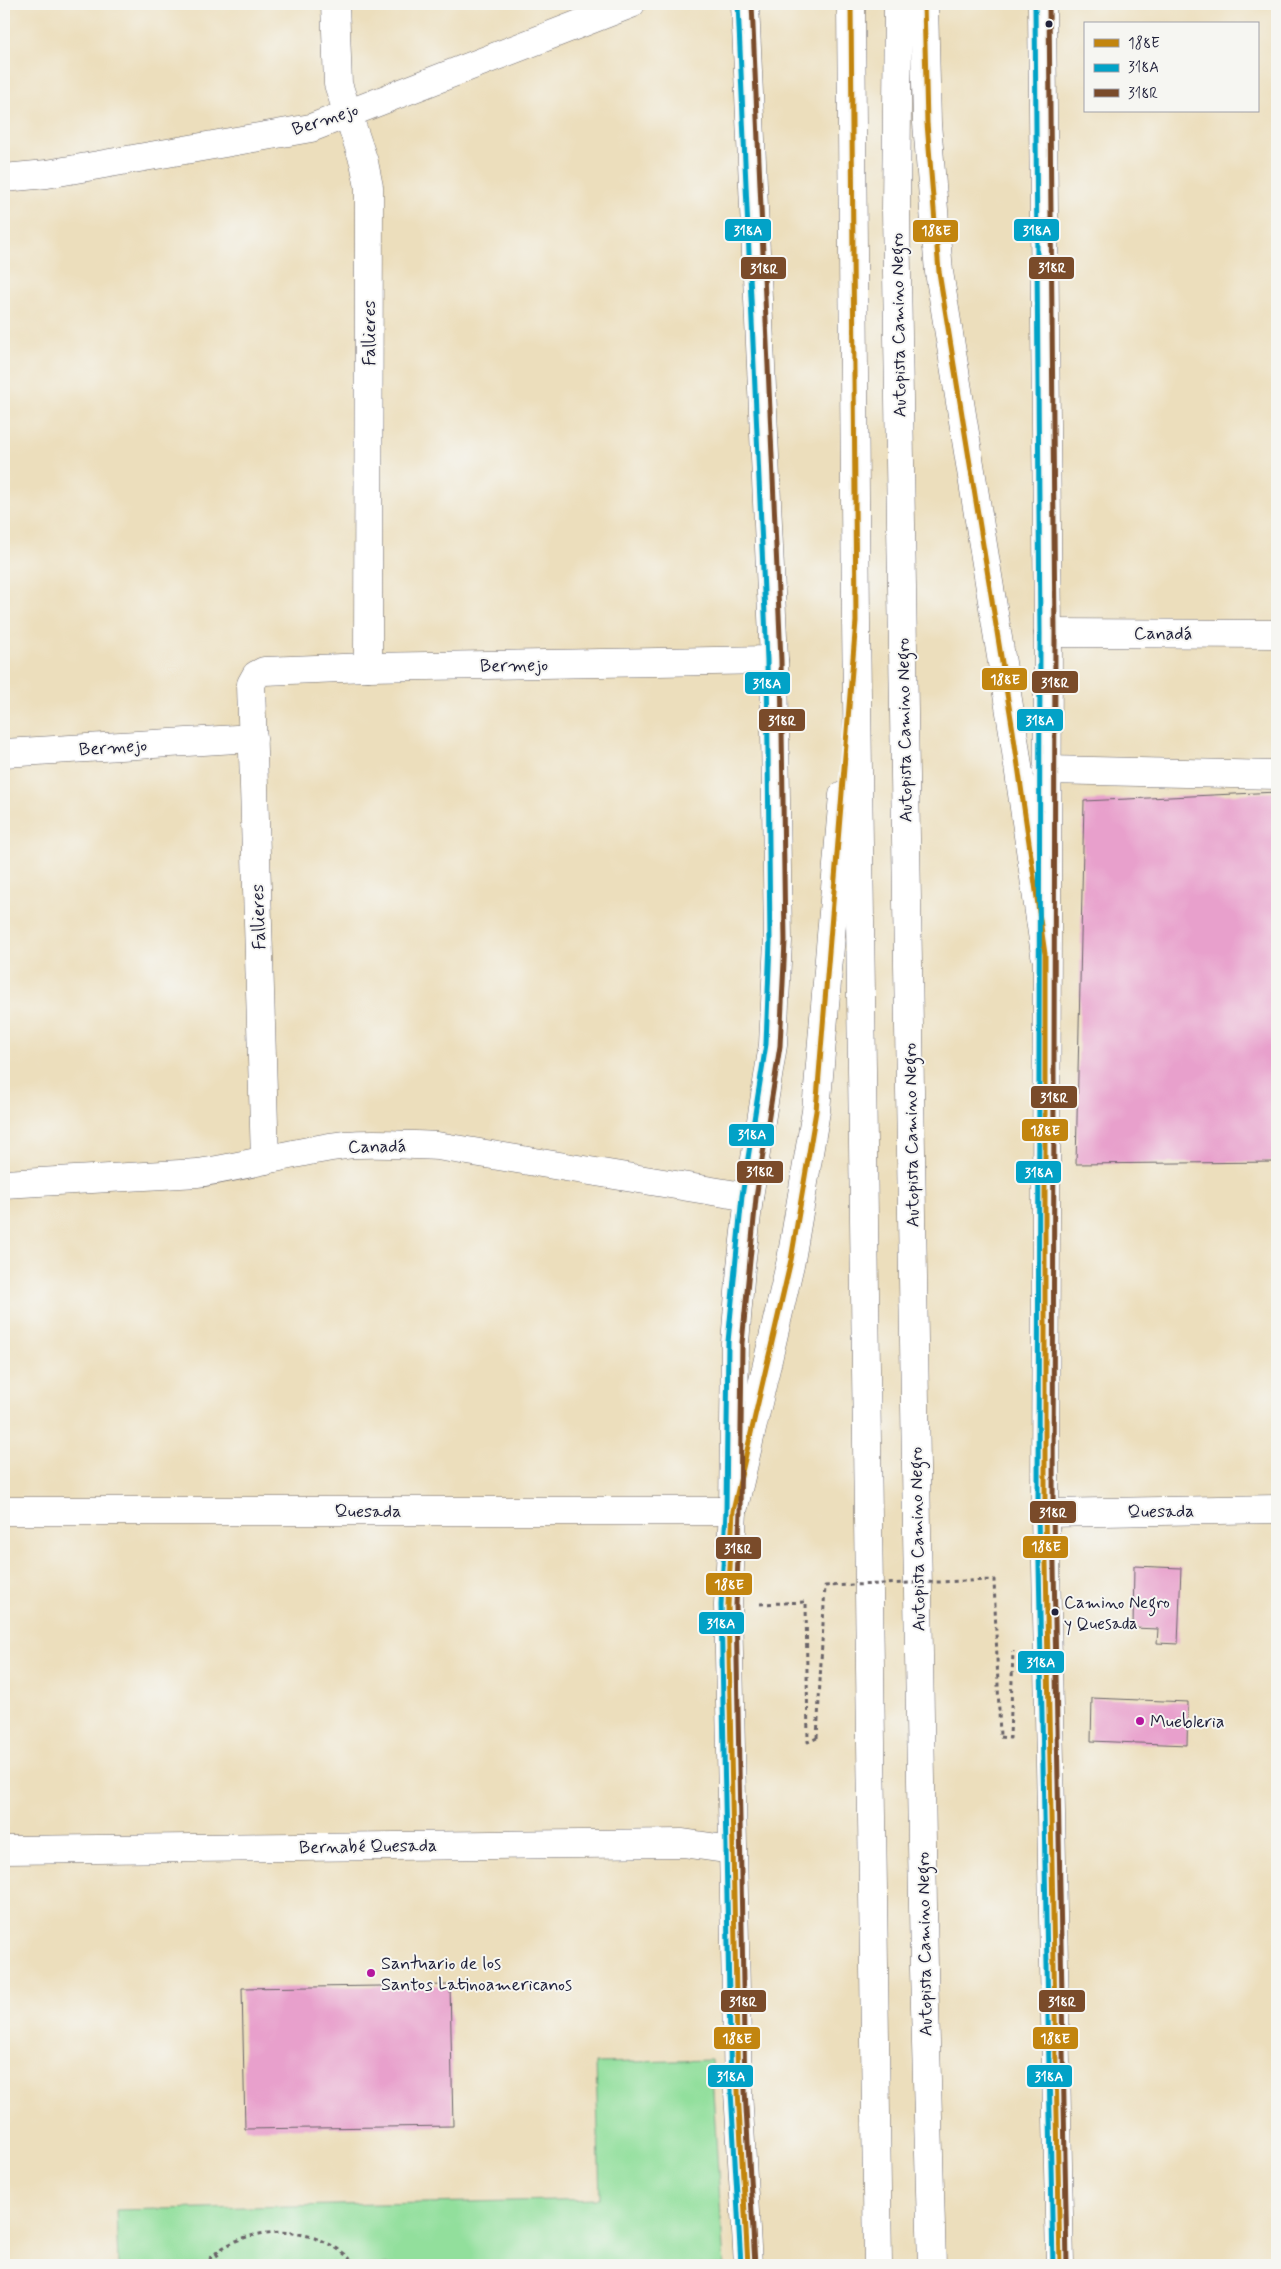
<svg xmlns="http://www.w3.org/2000/svg" width="1281" height="2269" viewBox="0 0 1281 2269" font-family="Mynerve,sans-serif">
<rect width="100%" height="100%" fill="#f6f6f2"/>
<filter id="ink" filterUnits="userSpaceOnUse"><feTurbulence type="fractalNoise" baseFrequency=".02" numOctaves="2"/><feDisplacementMap in="SourceGraphic" scale="10" xChannelSelector="R" yChannelSelector="G"/><feConvolveMatrix kernelMatrix="1 2 1 2 8 2 1 2 1" color-interpolation-filters="sRGB"/></filter>
<filter id="wash" filterUnits="userSpaceOnUse"><feTurbulence type="fractalNoise" baseFrequency=".0096" numOctaves="4" result="noise"/><feDisplacementMap in="SourceGraphic" scale="20" xChannelSelector="R" yChannelSelector="G"/><feGaussianBlur stdDeviation="1.12" result="paint"/><feColorMatrix in="noise" values="0 0 0 0 0 0 0 0 0 0 0 0 0 0 0 0 0 1.4 0 .05"/><feComposite in="paint" operator="in"/></filter>
<g filter="url(#wash)">
<rect width="100%" height="100%" fill="#ecdebc"/>
<!-- green -->
<polygon fill="#92df9c" stroke="#5a806c" points="711,2060 724,2265 118,2265 116,2210 600,2199 596,2063"/>
<g id="blocks">
<!-- building -->
<g fill="#e8a0cc">
<polygon points="1277,792 1277,1162 1076,1164 1084,801"/>
<polygon points="1134,1566 1181,1568 1178,1644 1157,1643 1158,1629 1133,1628"/>
<polygon points="1092,1698 1188,1702 1187,1745 1091,1741"/>
<polygon points="450,1985 453,2126 245,2129 242,1988"/>
</g>
</g>
</g>
<g filter="url(#ink)">
<use href="#blocks" fill-opacity="0" stroke="#696468" stroke-width="1"/>
<g fill="none" stroke-linecap="round" stroke-linejoin="round">
<defs>
<g id="street">
<polyline points="335,4 338,84 364,162 369,187 368,667"/>
<polyline points="4,178 47,174 311,128 631,4"/>
<polyline points="1048,633 1277,634"/>
<polyline points="4,753 253,738"/>
<polyline points="1047,770 1277,775"/>
<polyline points="265,1160 251,684 256,675 264,671 368,667 774,660"/>
<path d="M4,1184L198,1173C248,1166 296,1151 345,1145C375,1142 407,1145 437,1146L749,1197"/>
<polyline points="4,1511 733,1511"/>
<polyline points="4,1850 683,1843 732,1850"/>
</g>
<g id="secondary">
<polyline points="745,4 774,660 778,941 773,1045 749,1197 741,1267 735,1343 733,1511 728,1605 738,2091 748,2265"/>
<polyline points="1042,4 1048,633 1045,1513 1060,2265"/>
<polyline points="1045,1513 1277,1509"/>
</g>
<g id="highway">
<polyline points="851,4 856,621 878,2265"/>
<polyline points="898,4 896,210 924,1969 932,2265"/>
<polyline points="924,4 927,123 939,272 1013,731 1045,954"/>
<polyline points="733,1511 791,1260 816,1111 843,795"/>
</g>
</defs>
<!-- street casing -->
<use href="#street" stroke="#696468" stroke-width="29"/>
<!-- secondary casing -->
<use href="#secondary" stroke="#696468" stroke-width="29"/>
<!-- highway casing -->
<use href="#highway" stroke="#696468" stroke-width="29"/>
<!-- path -->
<g stroke="#696468" stroke-width="3" stroke-dasharray="4 4" stroke-linecap="butt">
<polyline points="760,1604 806,1602 808,1742 817,1738"/>
<polyline points="1000,1737 1010,1738 1013,1651"/>
<polyline points="216,2253 224,2265"/>
<path d="M204,2265C209,2260 215,2253 221,2249C262,2222 324,2228 356,2265"/>
</g>
<!-- street -->
<use href="#street" stroke="#fff" stroke-width="28"/>
<!-- secondary -->
<use href="#secondary" stroke="#fff" stroke-width="28"/>
<!-- highway -->
<use href="#highway" stroke="#fff" stroke-width="28"/>
<!-- path-bridge -->
<polyline stroke="#696468" stroke-width="3" stroke-dasharray="4 4" stroke-linecap="butt" points="817,1738 825,1586 994,1580 1000,1737"/>
<defs>
<g id="bus-1">
<polyline points="924,4 927,123 939,272 1013,731 1045,954 1045,1513 1060,2265"/>
<polyline points="748,2265 738,2091 728,1605 733,1511 791,1260 816,1111 856,621 851,4"/>
</g>
<g id="bus-2">
<polyline points="738,4 767,660 770,941 766,1044 742,1196 728,1342 726,1511 721,1605 731,2091 741,2265"/>
<polyline points="1035,4 1040,633 1038,1513 1053,2265"/>
</g>
<g id="bus-3">
<polyline points="752,4 781,660 785,941 780,1046 756,1198 742,1343 740,1511 736,1605 745,2091 755,2265"/>
<polyline points="1049,4 1055,633 1053,1513 1067,2265"/>
</g>
</defs>
<!-- bus-1 casing -->
<use href="#bus-1" stroke="#f6f6f2" stroke-width="9"/>
<!-- bus-2 casing -->
<use href="#bus-2" stroke="#f6f6f2" stroke-width="9"/>
<!-- bus-3 casing -->
<use href="#bus-3" stroke="#f6f6f2" stroke-width="9"/>
<!-- bus-1 -->
<use href="#bus-1" stroke="#c2850f" stroke-width="5"/>
<!-- bus-2 -->
<use href="#bus-2" stroke="#02a2c7" stroke-width="5"/>
<!-- bus-3 -->
<use href="#bus-3" stroke="#7a4b2a" stroke-width="5"/>
</g>
</g>
<!-- markers -->
<g fill="#22223b" stroke="#f6f6f2" stroke-width="2">
<circle cx="1049" cy="24" r="4.5"/>
<circle cx="1055" cy="1612" r="4.5"/>
</g>
<g fill="#b5179e" stroke="#f6f6f2" stroke-width="2">
<circle cx="1140" cy="1721" r="5"/>
<circle cx="371" cy="1973" r="5"/>
</g>
<g text-anchor="middle" stroke-width="4" stroke-linejoin="round" paint-order="stroke">
<!-- bus labels -->
<g font-size="17" fill="#22223b" stroke="#f6f6f2" text-anchor="start">
<text x="1064" y="1608">Camino Negro<tspan x="1064" dy="21">y Quesada</tspan></text>
</g>
<!-- street labels -->
<g font-size="18" fill="#22223b" stroke="#f6f6f2">
<text transform="translate(325 119) rotate(-18)" y="6">Bermejo</text>
<text transform="translate(898 325) rotate(-91)" y="6">Autopista Camino Negro</text>
<text transform="translate(369 333) rotate(-90)" y="6">Fallieres</text>
<text x="1163" y="639">Canadá</text>
<text transform="translate(514 665) rotate(-1)" y="6">Bermejo</text>
<text transform="translate(904 730) rotate(-91)" y="6">Autopista Camino Negro</text>
<text transform="translate(113 747) rotate(-4)" y="6">Bermejo</text>
<text transform="translate(258 917) rotate(-92)" y="6">Fallieres</text>
<text transform="translate(911 1135) rotate(-91)" y="6">Autopista Camino Negro</text>
<text transform="translate(377 1146) rotate(-1)" y="6">Canadá</text>
<text x="368" y="1517">Quesada</text>
<text transform="translate(1161 1511) rotate(-1)" y="6">Quesada</text>
<text transform="translate(917 1539) rotate(-91)" y="6">Autopista Camino Negro</text>
<text transform="translate(368 1846) rotate(-1)" y="6">Bernabé Quesada</text>
<text transform="translate(924 1944) rotate(-91)" y="6">Autopista Camino Negro</text>
</g>
<!-- poi labels -->
<g font-size="18" fill="#22223b" stroke="#f6f6f2" text-anchor="start">
<text x="1150" y="1727">Muebleria</text>
<text x="381" y="1969">Santuario de los<tspan x="381" dy="21">Santos Latinoamericanos</tspan></text>
</g>
</g>
<g stroke="#f6f6f2" stroke-width="2">
<rect x="1013" y="218" width="47" height="24" rx="5" fill="#02a2c7"/>
<rect x="724" y="218" width="48" height="24" rx="5" fill="#02a2c7"/>
<rect x="912" y="219" width="47" height="24" rx="5" fill="#c2850f"/>
<rect x="1028" y="256" width="47" height="24" rx="5" fill="#7a4b2a"/>
<rect x="740" y="256" width="47" height="24" rx="5" fill="#7a4b2a"/>
<rect x="981" y="667" width="47" height="24" rx="5" fill="#c2850f"/>
<rect x="1031" y="670" width="48" height="24" rx="5" fill="#7a4b2a"/>
<rect x="744" y="671" width="47" height="24" rx="5" fill="#02a2c7"/>
<rect x="1016" y="708" width="48" height="24" rx="5" fill="#02a2c7"/>
<rect x="758" y="708" width="48" height="24" rx="5" fill="#7a4b2a"/>
<rect x="1030" y="1085" width="48" height="24" rx="5" fill="#7a4b2a"/>
<rect x="1021" y="1118" width="48" height="24" rx="5" fill="#c2850f"/>
<rect x="728" y="1123" width="47" height="24" rx="5" fill="#02a2c7"/>
<rect x="736" y="1160" width="48" height="24" rx="5" fill="#7a4b2a"/>
<rect x="1015" y="1160" width="47" height="24" rx="5" fill="#02a2c7"/>
<rect x="1029" y="1500" width="48" height="24" rx="5" fill="#7a4b2a"/>
<rect x="1022" y="1535" width="47" height="24" rx="5" fill="#c2850f"/>
<rect x="715" y="1536" width="47" height="24" rx="5" fill="#7a4b2a"/>
<rect x="705" y="1572" width="48" height="24" rx="5" fill="#c2850f"/>
<rect x="698" y="1611" width="47" height="24" rx="5" fill="#02a2c7"/>
<rect x="1017" y="1650" width="48" height="24" rx="5" fill="#02a2c7"/>
<rect x="720" y="1989" width="47" height="24" rx="5" fill="#7a4b2a"/>
<rect x="1038" y="1989" width="48" height="24" rx="5" fill="#7a4b2a"/>
<rect x="1032" y="2026" width="47" height="24" rx="5" fill="#c2850f"/>
<rect x="713" y="2026" width="48" height="24" rx="5" fill="#c2850f"/>
<rect x="707" y="2064" width="47" height="24" rx="5" fill="#02a2c7"/>
<rect x="1026" y="2064" width="47" height="24" rx="5" fill="#02a2c7"/>
</g>
<g font-size="14" text-anchor="middle" font-weight="bold" fill="#fff">
<text x="1037" y="235">318A</text>
<text x="748" y="235">318A</text>
<text x="936" y="235">188E</text>
<text x="1052" y="272">318R</text>
<text x="764" y="273">318R</text>
<text x="1005" y="684">188E</text>
<text x="1055" y="687">318R</text>
<text x="767" y="688">318A</text>
<text x="1040" y="725">318A</text>
<text x="782" y="725">318R</text>
<text x="1054" y="1102">318R</text>
<text x="1045" y="1135">188E</text>
<text x="752" y="1139">318A</text>
<text x="760" y="1176">318R</text>
<text x="1039" y="1177">318A</text>
<text x="1053" y="1517">318R</text>
<text x="1046" y="1551">188E</text>
<text x="738" y="1553">318R</text>
<text x="729" y="1589">188E</text>
<text x="721" y="1628">318A</text>
<text x="1041" y="1667">318A</text>
<text x="743" y="2006">318R</text>
<text x="1062" y="2006">318R</text>
<text x="1055" y="2043">188E</text>
<text x="737" y="2043">188E</text>
<text x="731" y="2081">318A</text>
<text x="1049" y="2081">318A</text>
</g>
<!-- margin -->
<rect width="1281" height="2269" fill="none" stroke="#f6f6f2" stroke-width="20"/>
<!-- legend -->
<rect x="1084" y="22" width="175" height="90" fill="#f6f6f2" stroke="#a1a1a9"/>
<rect x="1094" y="39" width="25" height="8" fill="#c2850f" stroke="#a1a1a9"/>
<text x="1128" y="48" font-size="15" fill="#22223b">188E</text>
<rect x="1094" y="64" width="25" height="8" fill="#02a2c7" stroke="#a1a1a9"/>
<text x="1128" y="72" font-size="15" fill="#22223b">318A</text>
<rect x="1094" y="89" width="25" height="8" fill="#7a4b2a" stroke="#a1a1a9"/>
<text x="1128" y="98" font-size="15" fill="#22223b">318R</text>
</svg>
